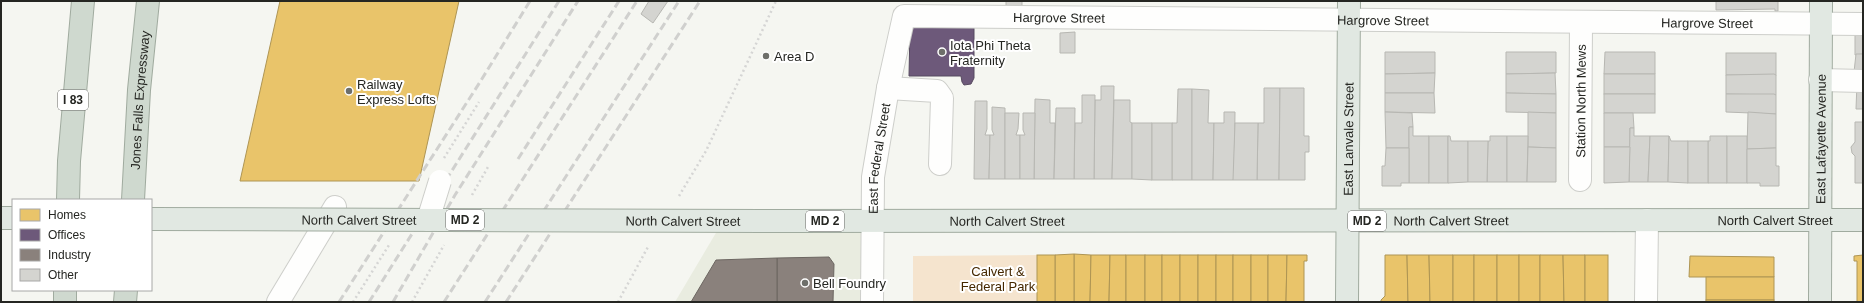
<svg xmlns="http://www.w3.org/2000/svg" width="1864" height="303" viewBox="0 0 1864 303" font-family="Helvetica,sans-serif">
<rect width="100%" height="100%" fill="#f5f6f1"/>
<!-- built -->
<polygon fill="#e9ece0" points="870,219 870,302 675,302 723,221"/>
<!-- green -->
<polygon fill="#f5e4ce" points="1037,255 1037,302 913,302 913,256"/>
<!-- homes -->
<g fill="#e9c46a" stroke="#ae9554">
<polygon points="280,1 459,1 419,181 240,181"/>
<polygon points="1074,254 1091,255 1090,302 1074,302"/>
<polygon points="1074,254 1074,302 1055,302 1055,255"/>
<rect x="1037" y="255" width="18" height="47"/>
<polygon points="1091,255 1110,255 1109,302 1090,302"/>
<polygon points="1110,255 1126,255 1126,302 1109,302"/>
<rect x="1126" y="255" width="19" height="47"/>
<rect x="1145" y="255" width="17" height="47"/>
<rect x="1162" y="255" width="18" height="47"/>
<rect x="1180" y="255" width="18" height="47"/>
<rect x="1198" y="255" width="18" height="47"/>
<rect x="1216" y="255" width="17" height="47"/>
<rect x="1233" y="255" width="18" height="47"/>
<rect x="1251" y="255" width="17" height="47"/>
<polygon points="1268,255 1287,255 1286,302 1268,302"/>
<polygon points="1287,255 1307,255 1307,261 1304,261 1304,302 1286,302"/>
<polygon points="1385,255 1407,255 1408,302 1381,302 1381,300 1385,296"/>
<polygon points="1407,255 1429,255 1430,302 1408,302"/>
<polygon points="1429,255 1453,255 1453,302 1430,302"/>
<rect x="1453" y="255" width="21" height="47"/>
<rect x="1474" y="255" width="23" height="47"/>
<rect x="1497" y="255" width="22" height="47"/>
<rect x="1519" y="255" width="21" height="47"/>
<polygon points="1540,255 1563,255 1564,302 1540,302"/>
<polygon points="1563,255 1585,255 1585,302 1564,302"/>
<rect x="1585" y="255" width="23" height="47"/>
<polygon points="1863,255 1863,302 1857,302 1857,261 1854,261 1854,256"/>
<polygon points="1690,256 1774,257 1774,277 1689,277"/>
<rect x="1706" y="277" width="68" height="23"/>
<rect x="1706" y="300" width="68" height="2"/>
</g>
<!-- offices -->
<polygon fill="#6d597a" stroke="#574a60" points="910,27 974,28 974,78 971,84 964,85 962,82 961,76 909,76"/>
<!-- industry -->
<g fill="#8a817c" stroke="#6c6661">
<polygon points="829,257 834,264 833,302 777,302 777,258"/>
<polygon points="777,258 777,302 691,302 716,260"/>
</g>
<!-- building -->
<g fill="#d4d4d0" stroke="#b7b7b2">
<polygon points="649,1 668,1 653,23 641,14"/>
<rect x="1006" y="1" width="16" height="8"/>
<polygon points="1716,1 1778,1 1778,11 1775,11 1775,9 1716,10"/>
<polygon points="1075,32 1075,53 1060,53 1060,33"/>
<polygon points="1855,32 1863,34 1863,54 1855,55"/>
<polygon points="1385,52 1435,52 1435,73 1385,74"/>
<polygon points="1506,52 1556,52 1556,73 1506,74"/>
<polygon points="1605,52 1655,52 1655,74 1604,74"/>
<rect x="1726" y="53" width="50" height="22"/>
<polygon points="1856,54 1863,54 1863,70 1854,72"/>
<polygon points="1435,73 1434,93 1385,93 1385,74"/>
<polygon points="1555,73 1556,94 1506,93 1506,74"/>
<rect x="1604" y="74" width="51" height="20"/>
<polygon points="1774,74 1776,75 1776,95 1726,94 1726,75"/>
<polygon points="1857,83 1863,84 1863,109 1856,109"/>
<polygon points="1101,86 1114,86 1112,179 1094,179 1095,100 1101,100"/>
<polygon points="1264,88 1280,88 1279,180 1257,180 1258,123 1264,123"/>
<polygon points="1280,88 1304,88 1304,136 1309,136 1309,152 1305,152 1305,180 1279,180"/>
<polygon points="1178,89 1192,89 1192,180 1172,180 1172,123 1177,123"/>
<polygon points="1192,89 1209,90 1208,123 1214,123 1213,180 1192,180"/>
<polygon points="1385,93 1434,93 1435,113 1385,112"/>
<polygon points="1506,93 1556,94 1556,113 1506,112"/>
<rect x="1604" y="94" width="51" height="19"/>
<polygon points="1726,94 1774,94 1776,95 1776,114 1726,112"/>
<polygon points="1082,95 1095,95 1094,179 1074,179 1075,123 1082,123"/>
<polygon points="1035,99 1050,100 1050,123 1055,123 1054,179 1034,179"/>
<polygon points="1114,100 1130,100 1130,122 1132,123 1132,179 1112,179"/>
<polygon points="975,101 987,101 987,129 985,135 990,135 989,179 974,179"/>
<polygon points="992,107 1005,108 1005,179 989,179 990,135 994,135 992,130"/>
<polygon points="1056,108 1075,108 1074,179 1054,179"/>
<polygon points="1224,112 1235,112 1234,178 1233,180 1213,180 1214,123 1224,123"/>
<polygon points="1385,112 1412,113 1413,127 1409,127 1409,148 1386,148"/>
<polygon points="1528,112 1556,113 1556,148 1528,147"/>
<polygon points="1748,112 1776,114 1776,148 1747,149"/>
<polygon points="1005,113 1019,113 1018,129 1016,135 1020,135 1020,179 1005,179"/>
<polygon points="1023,113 1035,113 1034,179 1020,179 1020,135 1025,135 1023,130"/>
<polygon points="1604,113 1633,113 1634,128 1630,128 1630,147 1604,147"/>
<polygon points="1855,122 1863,122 1863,183 1855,183 1855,156 1852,153 1851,147 1855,142"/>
<polygon points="1132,123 1152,123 1152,180 1132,179"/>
<rect x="1152" y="123" width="20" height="57"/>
<polygon points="1235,123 1258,123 1257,180 1233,180"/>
<polygon points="1409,127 1413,127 1413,136 1429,136 1429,183 1409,183"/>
<polygon points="1630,128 1634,128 1634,136 1650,136 1648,182 1629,182"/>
<rect x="1429" y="136" width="19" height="47"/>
<polygon points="1448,136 1450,136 1451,141 1468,141 1468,182 1448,183"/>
<polygon points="1490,136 1507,136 1507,182 1487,182 1488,141 1490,141"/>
<polygon points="1507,136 1528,136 1527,182 1507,182"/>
<polygon points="1650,136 1669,136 1668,182 1648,182"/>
<polygon points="1669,136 1671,141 1688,141 1688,183 1668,182"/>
<polygon points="1710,136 1727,136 1727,183 1708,183 1708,141 1710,141"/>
<rect x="1727" y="136" width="20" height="47"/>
<polygon points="1468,141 1488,141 1487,182 1468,182"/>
<rect x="1688" y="141" width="20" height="42"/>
<polygon points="1528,147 1556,148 1556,182 1527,182"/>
<polygon points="1604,147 1630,147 1629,182 1604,183"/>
<polygon points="1386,148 1409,148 1409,183 1401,183 1401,186 1382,186 1382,166 1385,166"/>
<polygon points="1774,148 1776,148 1776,166 1779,166 1779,186 1760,186 1760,183 1747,183 1747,149"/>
</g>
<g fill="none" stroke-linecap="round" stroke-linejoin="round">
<defs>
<g id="minor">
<polyline points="1820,80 1863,81"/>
<polyline points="888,88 937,91 942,98 940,164"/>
<path id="s1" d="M1580,180L1581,22"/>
<polyline points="278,302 335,207"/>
<path id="s2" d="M872,302L873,177L888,88L904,16L1863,24"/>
<polyline points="1646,302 1647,220"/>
</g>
<g id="major">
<polyline points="1,218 13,218"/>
<path id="s3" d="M779,221L1863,220"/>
<path id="s4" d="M1347,302L1349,1"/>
<path id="s5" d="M1820,302L1821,1"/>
</g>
<g id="highway">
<polyline points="68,200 69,161 83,1"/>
<path id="s6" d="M133,200L139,90L148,1"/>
<polyline points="65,302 65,290"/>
<polyline points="125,302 126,290"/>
</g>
</defs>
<!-- minor casing -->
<use href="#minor" stroke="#cdceca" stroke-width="24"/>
<!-- major casing -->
<use href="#major" stroke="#a0ab9f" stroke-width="24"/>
<!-- highway casing -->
<use href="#highway" stroke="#a0ab9f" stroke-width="24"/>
<!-- path -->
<g stroke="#d5d5d4" stroke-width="2.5" stroke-dasharray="2 3" stroke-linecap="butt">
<polyline points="444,158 479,102"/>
<polyline points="472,195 488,167"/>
<polyline points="679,196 706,151 776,1"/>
<polyline points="353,302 389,245"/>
<polyline points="412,302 444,245"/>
<polyline points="618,302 649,245"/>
</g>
<!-- minor -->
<use href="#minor" stroke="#fefefd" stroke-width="22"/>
<!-- major -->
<use href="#major" stroke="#e1e8e2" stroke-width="22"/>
<!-- highway -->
<use href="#highway" stroke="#cfd9cf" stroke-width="22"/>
<!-- rail -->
<g stroke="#d0d0ce" stroke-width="3" stroke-dasharray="8 4" stroke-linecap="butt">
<polyline points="518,159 619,1"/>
<polyline points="339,302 480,82 530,1"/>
<polyline points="369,302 559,1"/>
<polyline points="393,302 455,195 578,1"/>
<polyline points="444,302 637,1"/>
<polyline points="485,302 679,1"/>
<polyline points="506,302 700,1"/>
</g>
<defs>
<polyline id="minor-bridge" points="428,220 440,181"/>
<g id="major-bridge">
<path id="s7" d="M151,219L779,221"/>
</g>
</defs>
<!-- minor-bridge casing -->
<use href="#minor-bridge" stroke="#cdceca" stroke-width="24" stroke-linecap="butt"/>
<!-- major-bridge casing -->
<use href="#major-bridge" stroke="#a0ab9f" stroke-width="24" stroke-linecap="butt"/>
<!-- minor-bridge -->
<use href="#minor-bridge" stroke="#fefefd" stroke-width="22"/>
<!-- major-bridge -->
<use href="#major-bridge" stroke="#e1e8e2" stroke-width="22"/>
</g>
<!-- markers -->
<g fill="#6e6f6a" stroke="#fff" stroke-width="1.5">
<circle cx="942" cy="52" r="4"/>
<circle cx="766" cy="56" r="4"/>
<circle cx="349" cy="91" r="4"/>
<circle cx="805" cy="283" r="4"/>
</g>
<g text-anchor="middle" stroke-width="4" stroke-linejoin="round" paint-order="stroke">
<!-- shield labels -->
<g fill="#fff" stroke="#666764" stroke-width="1">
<rect x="58" y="90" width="30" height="20" rx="3"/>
<rect x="446" y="210" width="38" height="20" rx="3"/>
<rect x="806" y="211" width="38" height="20" rx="3"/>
<rect x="1348" y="211" width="38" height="20" rx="3"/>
</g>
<g font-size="12" font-weight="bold" fill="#252622">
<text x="73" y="104">I 83</text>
<text x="465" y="224">MD 2</text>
<text x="825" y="225">MD 2</text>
<text x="1367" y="225">MD 2</text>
</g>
<!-- street labels -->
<g font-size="13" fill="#252622" stroke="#fff">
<text dy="5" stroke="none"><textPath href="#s2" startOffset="444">Hargrove Street</textPath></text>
<text dy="5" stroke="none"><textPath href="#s2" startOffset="768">Hargrove Street</textPath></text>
<text dy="5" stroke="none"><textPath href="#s2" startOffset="1092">Hargrove Street</textPath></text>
<text dy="5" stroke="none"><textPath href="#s6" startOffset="100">Jones Falls Expressway</textPath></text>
<text dy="5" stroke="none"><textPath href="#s1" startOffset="79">Station North Mews</textPath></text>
<text dy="5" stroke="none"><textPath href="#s5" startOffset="163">East Lafayette Avenue</textPath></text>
<text dy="5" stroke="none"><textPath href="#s4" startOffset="163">East Lanvale Street</textPath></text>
<text dy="5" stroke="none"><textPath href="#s2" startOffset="144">East Federal Street</textPath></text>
<text dy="5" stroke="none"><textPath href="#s7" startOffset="208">North Calvert Street</textPath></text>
<text dy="5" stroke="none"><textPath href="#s3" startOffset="996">North Calvert Street</textPath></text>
<text dy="5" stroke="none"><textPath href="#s7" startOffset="532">North Calvert Street</textPath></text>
<text dy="5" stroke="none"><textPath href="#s3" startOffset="228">North Calvert Street</textPath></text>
<text dy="5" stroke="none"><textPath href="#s3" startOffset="672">North Calvert Street</textPath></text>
</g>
<!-- poi labels -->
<g font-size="13" fill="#252622" stroke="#fff" text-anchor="start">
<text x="950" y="50">Iota Phi Theta<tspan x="950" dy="15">Fraternity</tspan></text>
<text x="774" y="61">Area D</text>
<text x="357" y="89">Railway<tspan x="357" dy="15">Express Lofts</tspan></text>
<text x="813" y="288">Bell Foundry</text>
</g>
<!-- park labels -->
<g font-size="13" fill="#452800" stroke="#fff">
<text x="998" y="276">Calvert &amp;<tspan x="998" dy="15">Federal Park</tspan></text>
</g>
</g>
<!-- border -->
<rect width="1864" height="303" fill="none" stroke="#252622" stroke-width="4"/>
<!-- legend -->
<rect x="12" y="199" width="140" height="92" fill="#ffffff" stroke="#a8a8a7"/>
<rect x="20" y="209" width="20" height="12" fill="#e9c46a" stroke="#a8a8a7"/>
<text x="48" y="219" font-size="12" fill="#252622">Homes</text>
<rect x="20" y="229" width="20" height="12" fill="#6d597a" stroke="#a8a8a7"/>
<text x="48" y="239" font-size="12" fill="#252622">Offices</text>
<rect x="20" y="249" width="20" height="12" fill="#8a817c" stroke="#a8a8a7"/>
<text x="48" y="259" font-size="12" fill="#252622">Industry</text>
<rect x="20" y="269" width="20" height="12" fill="#d4d4d0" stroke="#a8a8a7"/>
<text x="48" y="279" font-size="12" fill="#252622">Other</text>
</svg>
